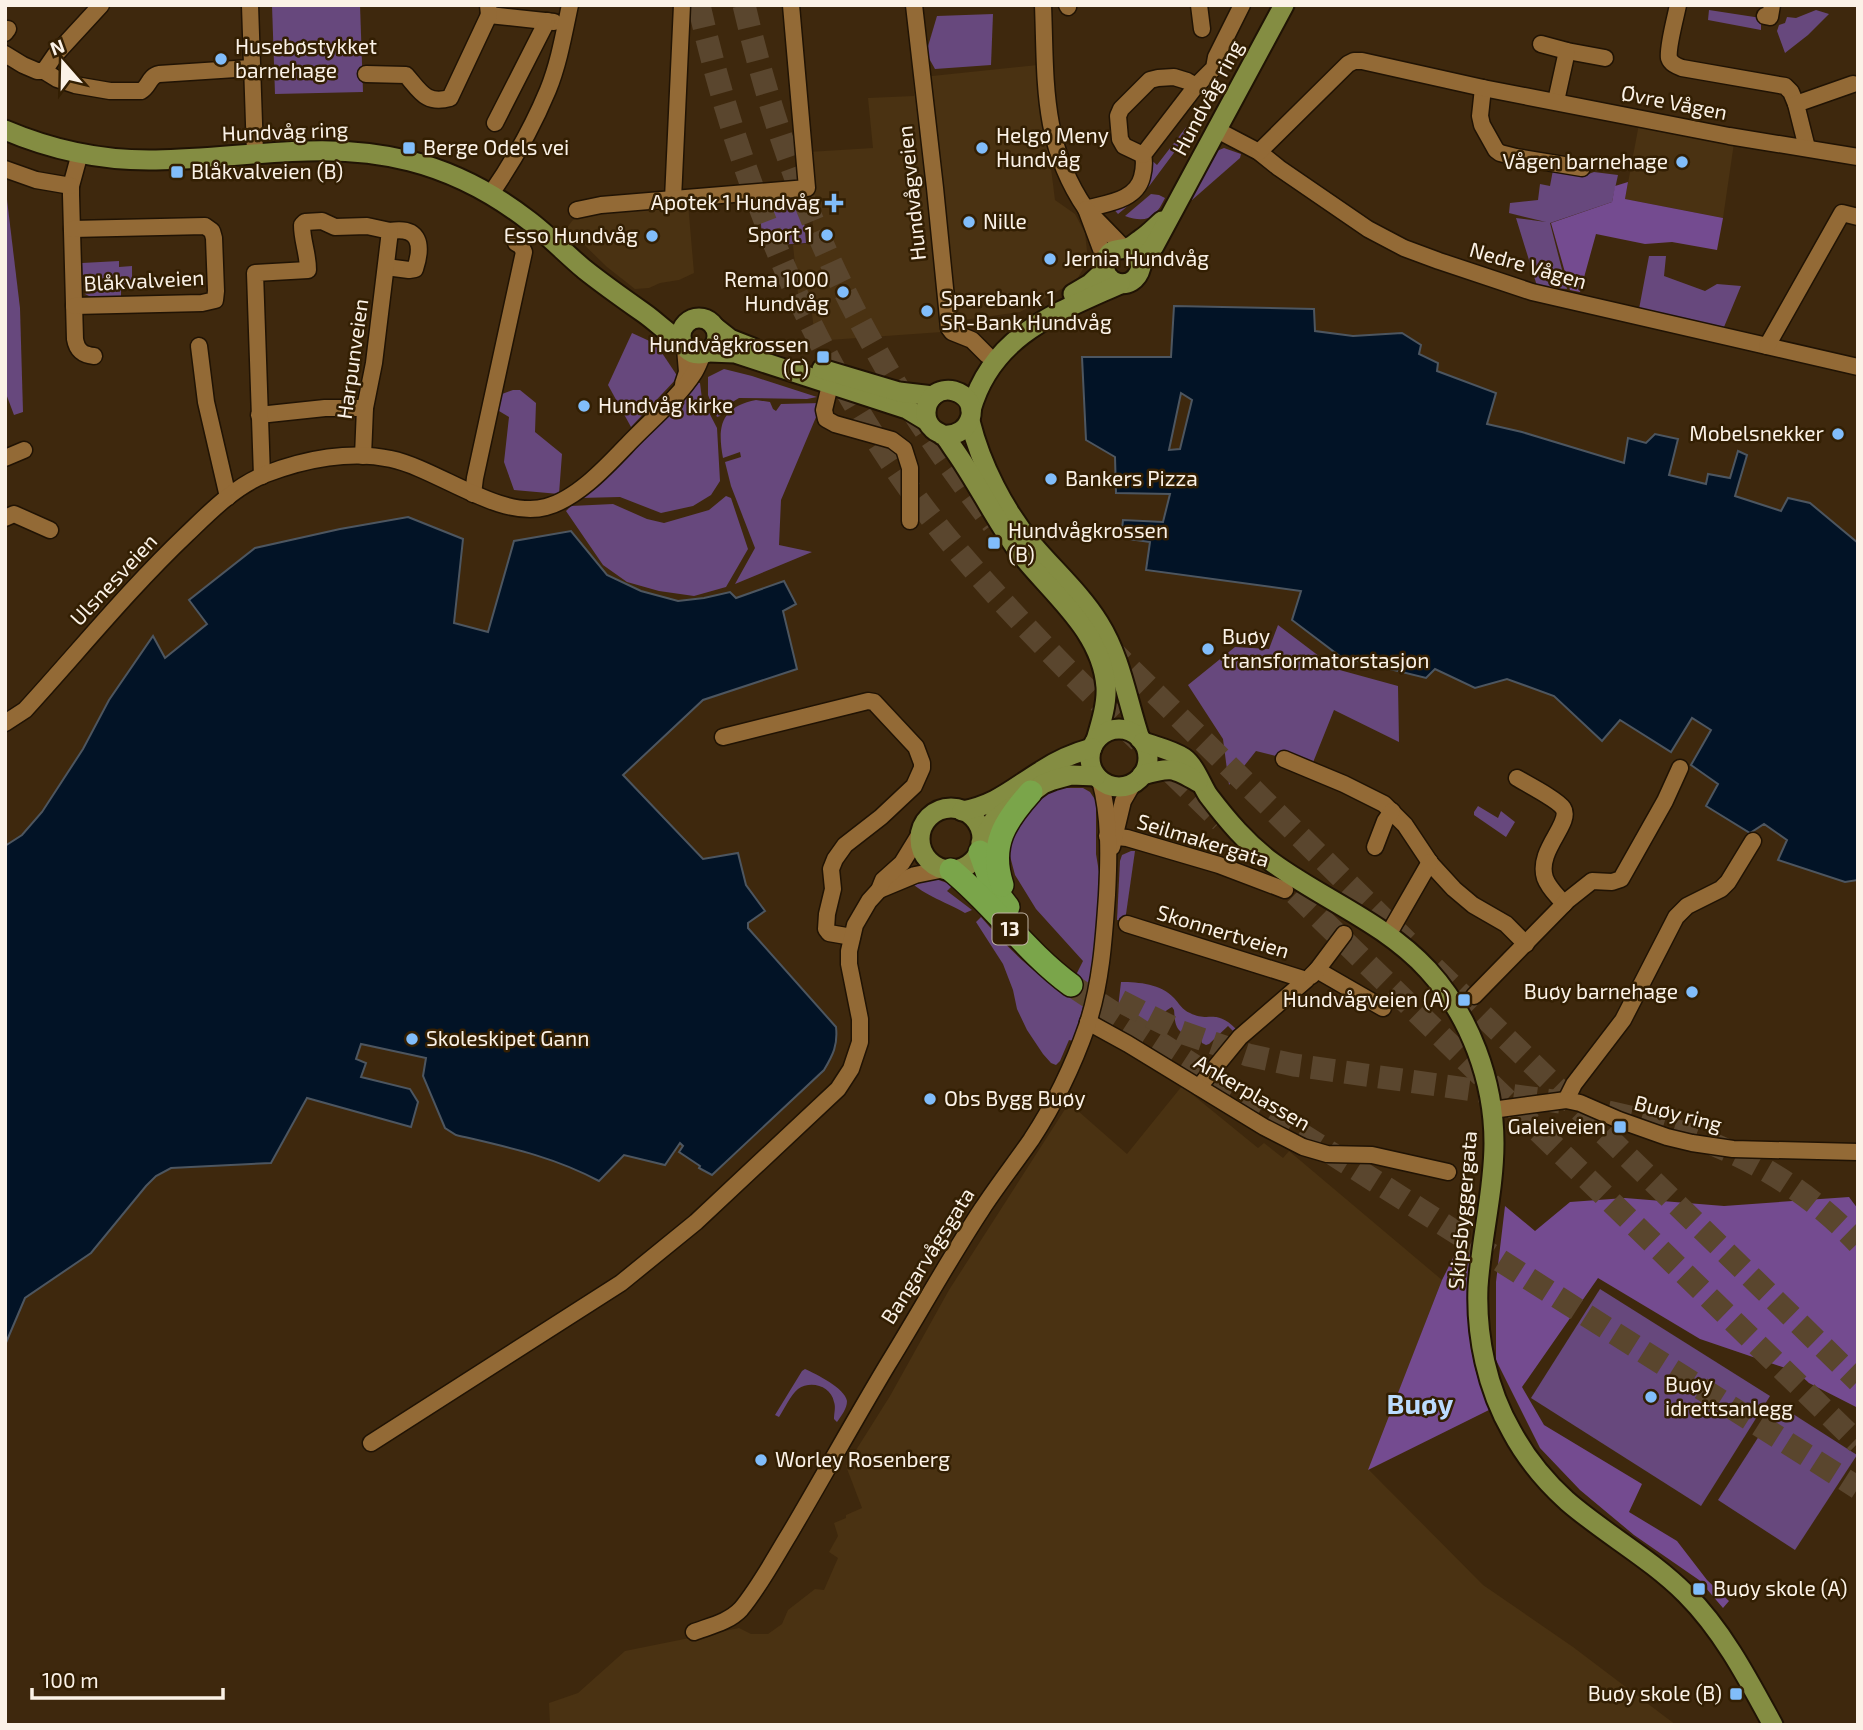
<svg xmlns="http://www.w3.org/2000/svg" width="1863" height="1730" viewBox="0 0 1863 1730" font-family="'Exo 2',sans-serif">
<rect width="100%" height="100%" fill="#3e280d"/>
<!-- built -->
<g fill="#4a3212">
<polygon points="1038,65 1055,200 1075,214 1085,233 1087,251 1086,264 1076,281 1020,312 942,323 942,332 815,341 812,313 800,313 793,245 814,243 808,152 873,148 868,98 914,96 913,78"/>
<polygon points="1639,124 1734,143 1723,218 1625,199"/>
<polygon points="688,203 694,273 679,280 660,283 649,288 635,289 607,267 567,228 572,221 583,213"/>
<polygon points="1182,1086 1258,1148 1264,1143 1283,1158 1289,1151 1442,1280 1369,1470 1483,1585 1573,1647 1676,1725 550,1725 549,1703 578,1693 625,1651 739,1628 751,1634 768,1634 782,1624 788,1610 815,1589 824,1590 838,1558 829,1552 838,1536 834,1523 846,1518 846,1515 862,1508 846,1466 890,1396 949,1290 1069,1103 1127,1154"/>
</g>
<!-- green -->
<g fill="#67487d">
<polygon points="272,5 360,5 363,92 275,94"/>
<polygon points="1709,10 1761,18 1761,30 1708,20"/>
<polygon points="1816,10 1829,14 1808,35 1785,53 1777,31 1779,25 1785,23 1787,17 1796,18"/>
<polygon points="993,14 991,65 935,69 926,53 937,16"/>
<polygon points="1214,91 1217,91 1217,95 1150,185 1140,196 1118,214 1111,206 1123,203 1149,158 1157,165"/>
<polygon points="1224,148 1241,154 1240,158 1192,200 1189,198 1214,152"/>
<polygon points="1553,170 1583,176 1594,172 1618,175 1612,202 1550,223 1567,289 1537,286 1516,218 1546,222 1509,213 1510,203 1538,200 1540,184 1550,186"/>
<polygon points="5,183 20,308 23,412 14,415 5,391"/>
<path d="M1151,194L1159,195L1165,198C1156,217 1147,224 1125,216Z"/>
<polygon points="802,200 806,243 763,246 759,204"/>
<polygon points="1649,256 1666,256 1664,276 1705,291 1717,284 1741,286 1724,327 1639,309"/>
<polygon points="119,261 119,267 132,266 132,285 121,284 121,298 93,298 85,294 83,286 82,263"/>
<polygon points="632,333 656,344 678,377 631,427 608,385"/>
<polygon points="724,369 752,376 817,397 807,399 739,398 726,406 720,416 717,417 708,395 708,377"/>
<polygon points="694,382 700,383 702,399 717,428 720,481 711,495 693,506 661,513 620,497 579,498 596,486 689,393"/>
<polygon points="513,390 520,390 536,403 535,432 562,454 559,494 514,490 504,462 509,417 499,411 498,404 502,394"/>
<path d="M756,400L770,402L773,409L776,411L781,404L822,403L781,500L779,545L812,552L735,584L755,548L731,486L725,462L741,457L740,452L723,458C717,426 721,407 756,400Z"/>
<polygon points="726,496 731,498 748,549 726,587 694,596 659,591 627,582 603,565 566,511 571,506 613,504 647,519 664,523 709,510"/>
<polygon points="1278,625 1336,669 1398,686 1399,742 1334,710 1312,765 1256,751 1229,785 1223,739 1188,685 1235,647 1269,649"/>
<path d="M1060,788H1083L1090,792L1096,801V854L1099,872L1097,919L1092,967L1081,1015L1073,1041L1069,1040L1060,1061L1056,1065L1051,1063L1043,1054L1027,1030L1017,1009L1013,990L1003,964L976,922L981,917C1007,947 1033,974 1067,993L1083,961L1036,909L1015,875L1006,841L1039,798Z"/>
<polygon points="1478,806 1498,818 1501,811 1515,822 1506,837 1474,815 1474,812"/>
<polygon points="1131,851 1135,851 1125,921 1117,920 1120,861 1122,855"/>
<path d="M933,878L953,885L947,891L972,910L965,913C950,904 922,894 911,882Z"/>
<path d="M1121,982C1139,982 1161,984 1174,998C1179,1003 1182,1010 1190,1013C1209,1023 1215,1008 1236,1029L1233,1031L1228,1026L1209,1044L1206,1045L1202,1043C1198,1029 1194,1032 1181,1032C1174,1026 1175,1018 1174,1010L1172,1007C1166,1010 1163,1014 1158,1018C1144,1027 1127,1021 1118,1008Z"/>
<polygon points="1600,1289 1770,1396 1701,1506 1531,1398"/>
<path d="M805,1369C816,1374 845,1388 847,1401C847,1409 841,1416 837,1422L834,1419C834,1413 836,1407 834,1402C831,1386 811,1380 798,1389C790,1396 785,1408 779,1417L775,1415L802,1371Z"/>
<polygon points="1779,1405 1857,1455 1795,1550 1718,1500"/>
</g>
<!-- forest -->
<g fill="#744b90">
<polygon points="1628,182 1625,199 1723,218 1717,250 1672,242 1645,244 1596,234 1580,292 1570,290 1551,223 1612,202 1615,186"/>
<polygon points="1849,1197 1858,1209 1858,1408 1809,1383 1797,1372 1700,1339 1598,1278 1522,1387 1544,1425 1642,1484 1629,1512 1677,1541 1707,1580 1729,1601 1723,1608 1699,1580 1634,1535 1580,1490 1540,1448 1496,1360 1496,1282 1505,1206 1535,1231 1570,1202 1625,1198 1724,1206"/>
<path d="M1456,1252L1471,1254C1467,1291 1466,1327 1474,1363C1477,1379 1484,1394 1489,1410L1368,1470L1442,1280Z"/>
</g>
<!-- water -->
<g fill="#021326" stroke="#4d5660" stroke-width="2" fill-rule="evenodd">
<path d="M1174,306L1314,309L1315,331L1353,336L1402,333L1421,345L1419,354L1438,363L1437,371L1496,393L1487,424L1522,432L1624,463L1628,438L1646,443L1655,434L1678,439L1669,475L1706,484L1708,474L1730,478L1738,451L1747,455L1735,496L1781,511L1788,498L1810,503L1858,543V880L1845,882L1778,860L1787,840L1764,824L1750,833L1706,806L1718,784L1691,765L1711,730L1692,718L1671,752L1620,720L1602,741L1554,696L1507,679L1475,688L1435,669L1426,678L1341,657L1292,620L1301,591L1146,570L1150,542L1121,538L1123,520L1163,522L1170,494L1116,493L1115,457L1086,440L1082,357H1171ZM1181,393L1192,400L1180,449L1169,450Z"/>
<path d="M408,517L463,539L454,623L488,632L514,541L571,531L607,575L641,591L678,601L704,598L730,592L736,598L784,581L796,604L783,611L797,669L703,700L623,775L703,859L738,853L746,885L765,911L748,923V928L836,1027C838,1045 833,1055 824,1070L712,1175L699,1168L700,1166L679,1152L683,1146L680,1143L665,1165L624,1155L599,1181C552,1156 507,1147 456,1135L445,1128L423,1076L426,1058L361,1044L356,1059L366,1063L361,1077L410,1089L418,1102L411,1127L307,1098L271,1163L171,1168L156,1176L146,1186L91,1253L25,1298L5,1345V846L22,835L42,812L83,749L109,700L153,636L165,658L207,624L189,600L255,548L340,529Z"/>
</g>
<g fill="none" stroke-linecap="round" stroke-linejoin="round">
<!-- highway-tunnel -->
<g stroke="#5a462e" stroke-width="23" stroke-dasharray="23 11" stroke-linecap="butt">
<path d="M699,5C743,202 831,403 963,557C1043,651 1134,735 1221,821"/>
<path d="M744,5C772,126 815,244 877,352C911,413 951,469 993,524"/>
<polyline points="1107,646 1407,942"/>
<polyline points="1271,870 1858,1443"/>
<polyline points="1434,968 1858,1381"/>
<polyline points="1071,985 1213,1078 1858,1488"/>
<polyline points="1120,1001 1181,1032 1248,1055 1294,1065 1560,1102"/>
<path d="M1608,1112C1704,1133 1789,1170 1858,1243"/>
</g>
<defs>
<g id="minor">
<polyline points="250,5 255,153"/>
<polyline points="488,5 489,15 554,22"/>
<polyline points="914,5 935,188 949,328 952,332 972,340 987,355"/>
<path d="M1043,5C1046,81 1041,143 1086,209C1106,203 1136,201 1142,177C1144,169 1145,163 1143,155L1196,86L1214,68L1216,57L1242,5"/>
<polyline points="1067,5 1068,7"/>
<polyline points="1199,5 1202,29"/>
<path d="M1678,5C1676,16 1667,48 1669,58C1671,64 1677,66 1682,68L1785,86L1791,92L1796,104"/>
<polyline points="1765,16 1770,17 1772,5"/>
<polyline points="5,33 8,29"/>
<polyline points="1541,44 1567,51 1605,58"/>
<path d="M5,54L23,65L37,71H44L57,79L75,85L110,91H141C149,87 149,76 159,74L251,68"/>
<polyline points="44,71 55,55 101,5"/>
<path d="M366,74L406,75C420,91 426,105 450,98L489,15"/>
<polyline points="1483,88 1480,116 1482,125 1496,150 1500,153 1516,157 1582,168"/>
<polyline points="1556,101 1567,51"/>
<polyline points="495,123 547,21"/>
<polyline points="1217,130 1259,152 1279,168 1368,229 1404,248 1439,261 1532,292 1858,367"/>
<polyline points="1807,148 1796,104 1853,84"/>
<polyline points="1259,152 1348,64 1354,61 1362,61 1483,88 1729,136 1858,157"/>
<path d="M80,153L71,186V195L75,339C77,351 83,355 94,356"/>
<polyline points="1143,155 1124,146 1120,139 1118,116 1121,109 1150,80 1158,78 1174,77 1187,81 1196,86"/>
<polyline points="5,169 36,180 71,186"/>
<path d="M490,195C513,162 533,126 548,90C559,63 564,33 570,5"/>
<polyline points="673,199 682,5"/>
<polyline points="577,210 601,205 807,188 791,5"/>
<polyline points="72,229 205,226 212,231 214,238 216,291 215,300 202,303 74,306"/>
<polyline points="1105,260 1086,209 1123,247"/>
<path d="M386,267L409,270L415,269C423,245 420,226 390,231"/>
<polyline points="199,346 206,402 228,497"/>
<polyline points="1767,346 1842,213 1858,217"/>
<polyline points="683,384 687,372 685,348"/>
<polyline points="830,385 824,410 826,419 835,424 892,440 904,449 910,468 910,521"/>
<polyline points="259,415 325,408 365,408"/>
<polyline points="5,458 24,450"/>
<path d="M262,476L255,273L308,270C308,253 302,241 302,225L305,222L322,221L335,227L367,226L390,231L374,363L365,408L363,456"/>
<polyline points="473,494 475,478 524,252 521,246 516,243"/>
<polyline points="5,518 14,514 50,530"/>
<path d="M5,723L25,710C79,651 129,589 187,534C210,512 235,486 266,474C305,459 351,450 391,459C438,469 500,520 546,507C577,499 607,466 629,443C649,422 679,397 694,373C698,367 700,360 703,354"/>
<polyline points="723,737 868,701 874,702 916,747 922,763 922,768 914,786 881,817 845,845 835,859 831,869 833,889 827,914 826,929 829,933 852,937"/>
<polyline points="1284,759 1344,784 1384,804 1405,825 1431,864 1454,889 1473,905 1506,924 1526,944"/>
<path d="M1517,778C1527,784 1558,800 1563,808C1573,823 1536,850 1545,878C1549,889 1558,896 1564,904"/>
<polyline points="1107,836 1127,838 1219,865 1285,890"/>
<polyline points="1112,847 1123,801 1134,782"/>
<polyline points="1375,847 1385,821 1392,811"/>
<polyline points="879,890 915,875 945,869"/>
<polyline points="1127,924 1306,980 1240,1037 1199,1087"/>
<polyline points="1388,935 1430,862"/>
<polyline points="1317,970 1383,1008"/>
<polyline points="1311,976 1317,970 1344,934"/>
<polyline points="1474,996 1568,900 1592,881 1612,882 1621,879 1665,801 1680,768"/>
<polyline points="1088,1022 1128,1044 1264,1127 1303,1147 1327,1154 1372,1155 1448,1172"/>
<polyline points="1566,1100 1574,1084 1623,1020 1676,917 1687,906 1721,889 1728,882 1753,841"/>
<polyline points="1492,1110 1566,1100 1580,1103 1619,1120 1667,1137 1692,1143 1733,1149 1858,1152"/>
<polyline points="371,1443 621,1283 696,1222 838,1089 851,1069 860,1042 860,1019 849,964 849,951 855,925 869,901 879,890 883,880 902,863 921,832"/>
<path d="M694,1632C710,1626 729,1622 741,1609C760,1586 774,1559 790,1533C823,1477 855,1419 888,1364C920,1312 949,1259 982,1209C997,1186 1015,1163 1031,1140C1054,1105 1073,1066 1087,1026C1101,984 1104,939 1107,895C1109,857 1110,817 1100,780"/>
</g>
<g id="major">
<path d="M5,130C52,150 104,161 156,160C243,159 323,139 410,161C453,172 493,193 528,220C548,235 565,253 584,269C604,285 624,299 644,313C658,323 667,333 682,342"/>
<path d="M1127,248L1138,255L1141,267C1134,295 1099,284 1105,261C1109,248 1117,250 1127,248C1131,247 1137,242 1141,239C1149,234 1155,227 1162,221"/>
<polyline points="1141,263 1154,246 1284,5"/>
<polyline points="1073,294 1090,284 1105,270"/>
<circle cx="699" cy="336" r="18"/>
<polyline points="716,328 730,339 753,348"/>
<polyline points="709,352 735,353 907,409 927,421"/>
<polyline points="822,369 899,392 933,396"/>
<path d="M971,410C992,335 1056,313 1120,284"/>
<path d="M970,421C981,465 1004,510 1033,545C1055,571 1081,594 1099,623C1121,658 1127,700 1140,739"/>
<path d="M942,435C973,439 983,399 954,391C947,389 939,391 934,395C924,404 923,420 933,429C936,432 940,433 943,435C947,438 950,444 953,448C976,480 993,516 1016,548C1048,591 1102,629 1106,687C1107,704 1101,723 1096,740"/>
<circle cx="1119" cy="758" r="29"/>
<path d="M1143,742C1157,747 1172,750 1184,758C1195,766 1201,784 1208,795C1227,820 1247,844 1273,863C1324,900 1385,923 1428,970C1470,1016 1494,1081 1494,1143C1494,1191 1481,1239 1478,1287C1476,1336 1487,1389 1512,1432C1526,1458 1545,1481 1567,1501C1605,1534 1650,1558 1686,1594C1723,1631 1748,1679 1773,1725"/>
<path d="M1142,775C1171,767 1172,767 1198,782"/>
<circle cx="951" cy="839" r="31"/>
<path d="M962,811C996,805 1013,788 1041,771C1056,761 1074,753 1092,748"/>
<polyline points="981,843 994,820 1043,784 1053,780 1071,775 1096,776"/>
</g>
<g id="highway">
<polyline points="980,852 992,886 1008,907"/>
<path d="M951,870C994,905 1026,952 1071,985"/>
<path d="M1002,885C989,845 1005,821 1031,792"/>
</g>
</defs>
<!-- minor casing -->
<use href="#minor" stroke="#201304" stroke-width="19"/>
<!-- major casing -->
<use href="#major" stroke="#201304" stroke-width="23"/>
<!-- highway casing -->
<use href="#highway" stroke="#201304" stroke-width="26"/>
<!-- minor -->
<use href="#minor" stroke="#936a36" stroke-width="16"/>
<!-- major -->
<use href="#major" stroke="#848d42" stroke-width="19"/>
<!-- highway -->
<use href="#highway" stroke="#7aa54a" stroke-width="23"/>
</g>
<!-- markers -->
<g fill="#81bdfa" stroke="#331f03" stroke-width="2.5">
<circle cx="221" cy="59" r="7"/>
<rect x="402" y="141" width="14" height="14" rx="3.5"/>
<circle cx="982" cy="148" r="7"/>
<circle cx="1682" cy="162" r="7"/>
<rect x="170" y="165" width="14" height="14" rx="3.5"/>
<path d="M830.5 192.5h7v7h7v7h-7v7h-7v-7h-7v-7h7z"/>
<circle cx="969" cy="222" r="7"/>
<circle cx="827" cy="235" r="7"/>
<circle cx="652" cy="236" r="7"/>
<circle cx="1050" cy="259" r="7"/>
<circle cx="843" cy="292" r="7"/>
<circle cx="927" cy="311" r="7"/>
<rect x="816" y="350" width="14" height="14" rx="3.5"/>
<circle cx="584" cy="406" r="7"/>
<circle cx="1838" cy="434" r="7"/>
<circle cx="1051" cy="479" r="7"/>
<rect x="987" y="536" width="14" height="14" rx="3.5"/>
<circle cx="1208" cy="649" r="7"/>
<circle cx="1692" cy="992" r="7"/>
<rect x="1457" y="993" width="14" height="14" rx="3.5"/>
<circle cx="412" cy="1039" r="7"/>
<circle cx="930" cy="1099" r="7"/>
<rect x="1613" y="1120" width="14" height="14" rx="3.5"/>
<circle cx="1651" cy="1397" r="7"/>
<circle cx="761" cy="1460" r="7"/>
<rect x="1692" y="1582" width="14" height="14" rx="3.5"/>
<rect x="1729" y="1687" width="14" height="14" rx="3.5"/>
</g>
<g text-anchor="middle" stroke-width="5" stroke-linejoin="round" paint-order="stroke">
<!-- shield labels -->
<rect fill="#331f03" stroke="#bfb3a3" stroke-width="2" x="992.5" y="913.5" width="35" height="31" rx="5"/>
<g font-size="19" font-weight="bold" fill="#fbf2e7">
<text x="1010" y="936">13</text>
</g>
<!-- poi labels -->
<g font-size="21" fill="#fbf2e7" stroke="#331f03" text-anchor="start">
<text x="235" y="54">Husebøstykket<tspan x="235" dy="24">barnehage</tspan></text>
<text x="996" y="143">Helgø Meny<tspan x="996" dy="24">Hundvåg</tspan></text>
<text x="423" y="155">Berge Odels vei</text>
<text x="1668" y="169" text-anchor="end">Vågen barnehage</text>
<text x="191" y="179">Blåkvalveien (B)</text>
<text x="820" y="210" text-anchor="end">Apotek 1 Hundvåg</text>
<text x="983" y="229">Nille</text>
<text x="813" y="242" text-anchor="end">Sport 1</text>
<text x="638" y="243" text-anchor="end">Esso Hundvåg</text>
<text x="1064" y="266">Jernia Hundvåg</text>
<text x="829" y="287" text-anchor="end">Rema 1000<tspan x="829" dy="24">Hundvåg</tspan></text>
<text x="941" y="306">Sparebank 1<tspan x="941" dy="24">SR-Bank Hundvåg</tspan></text>
<text x="809" y="352" text-anchor="end">Hundvågkrossen<tspan x="809" dy="24">(C)</tspan></text>
<text x="598" y="413">Hundvåg kirke</text>
<text x="1824" y="441" text-anchor="end">Mobelsnekker</text>
<text x="1065" y="486">Bankers Pizza</text>
<text x="1008" y="538">Hundvågkrossen<tspan x="1008" dy="24">(B)</tspan></text>
<text x="1222" y="644">Buøy<tspan x="1222" dy="24">transformatorstasjon</tspan></text>
<text x="1678" y="999" text-anchor="end">Buøy barnehage</text>
<text x="1450" y="1007" text-anchor="end">Hundvågveien (A)</text>
<text x="426" y="1046">Skoleskipet Gann</text>
<text x="944" y="1106">Obs Bygg Buøy</text>
<text x="1606" y="1134" text-anchor="end">Galeiveien</text>
<text x="1665" y="1392">Buøy<tspan x="1665" dy="24">idrettsanlegg</tspan></text>
<text x="775" y="1467">Worley Rosenberg</text>
<text x="1713" y="1596">Buøy skole (A)</text>
<text x="1722" y="1701" text-anchor="end">Buøy skole (B)</text>
</g>
<!-- street labels -->
<g font-size="21" fill="#fbf2e7" stroke="#331f03">
<text transform="translate(1208 98) rotate(-62)" y="7">Hundvåg ring</text>
<text transform="translate(1674 103) rotate(11)" y="7">Øvre Vågen</text>
<text transform="translate(285 132) rotate(-2)" y="7">Hundvåg ring</text>
<text transform="translate(912 193) rotate(-96)" y="7">Hundvågveien</text>
<text transform="translate(1528 266) rotate(16)" y="7">Nedre Vågen</text>
<text transform="translate(144 281) rotate(-3)" y="7">Blåkvalveien</text>
<text transform="translate(353 359) rotate(-82)" y="7">Harpunveien</text>
<text transform="translate(114 580) rotate(-47)" y="7">Ulsnesveien</text>
<text transform="translate(1203 841) rotate(17)" y="7">Seilmakergata</text>
<text transform="translate(1223 932) rotate(17)" y="7">Skonnertveien</text>
<text transform="translate(1252 1093) rotate(30)" y="7">Ankerplassen</text>
<text transform="translate(1678 1114) rotate(15)" y="7">Buøy ring</text>
<text transform="translate(1463 1210) rotate(-85)" y="7">Skipsbyggergata</text>
<text transform="translate(928 1256) rotate(-58)" y="7">Bangarvågsgata</text>
</g>
<!-- district labels -->
<g font-size="28" font-weight="bold" fill="#bbdcff" stroke="#331f03">
<text x="1420" y="1414">Buøy</text>
</g>
</g>
<!-- border -->
<rect width="1863" height="1730" fill="none" stroke="#fbf2e7" stroke-width="14"/>
<!-- north arrow -->
<g transform="translate(63 63) rotate(340)" stroke="#331f03" stroke-width="5" paint-order="stroke">
<path d="M0-5L12 26L0 18L-12 26Z" fill="#fbf2e7"/>
<text y="-10" font-size="19" font-weight="bold" text-anchor="middle" fill="#fbf2e7">N</text>
</g>
<!-- scale -->
<path d="M32 1688v10h191v-10" fill="none" stroke="#fbf2e7" stroke-width="3.5"/>
<text x="42" y="1688" font-size="21" fill="#fbf2e7" stroke="#331f03" stroke-width="5" paint-order="stroke">100 m</text>
</svg>
